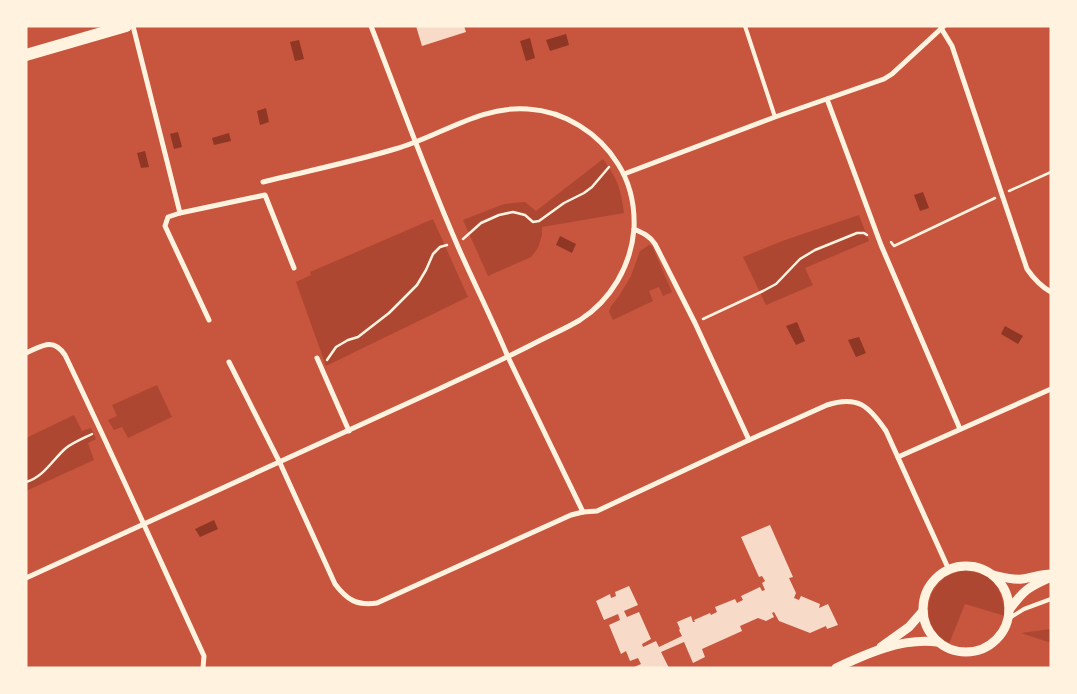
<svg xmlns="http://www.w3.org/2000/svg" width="1077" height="694" viewBox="0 0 1077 694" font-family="Figtree,sans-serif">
<rect width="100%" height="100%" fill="#c8553d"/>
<!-- green -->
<g fill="#ae4732">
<path d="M603,159C617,178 621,189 624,213L542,227V235L538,248L531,257L488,276L463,220L504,204L525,202L536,211Z"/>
<polygon points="859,215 869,241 805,268 813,285 766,305 743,257 785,240"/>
<polygon points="433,219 468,297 326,366 296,282 311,275 310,272"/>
<polygon points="649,245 652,246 672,292 663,296 659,287 649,291 653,301 613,320 609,312 611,306 619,296 631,276 640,251"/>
<polygon points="157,385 172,417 128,438 122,427 114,430 108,420 117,416 112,405"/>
<polygon points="74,415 82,431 91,428 96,439 88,443 94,460 26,491 26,438"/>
<path d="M961,571C993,571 1002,587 1005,616L965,604L949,644C944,640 938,636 934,630C923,613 929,588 946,577C950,574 956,573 961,571Z"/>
<polygon points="1051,629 1051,643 1021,633"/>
</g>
<!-- water -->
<g fill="#8f3625">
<polygon points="566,34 569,45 550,51 546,40"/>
<polygon points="530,38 535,58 526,61 520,41"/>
<polygon points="299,40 304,59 295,61 290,42"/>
<polygon points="266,108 269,122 260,125 257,111"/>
<polygon points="178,132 182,147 174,149 170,134"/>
<polygon points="229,133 231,141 214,145 212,138"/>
<polygon points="145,151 149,167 141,168 137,153"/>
<polygon points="923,192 929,208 920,211 914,195"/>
<polygon points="560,236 576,244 572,253 556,245"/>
<polygon points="797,322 805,341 796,345 786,326"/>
<polygon points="1005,326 1023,336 1018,344 1001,334"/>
<polygon points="859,337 866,353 856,357 848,340"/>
<polygon points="214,520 218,529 200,537 195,529"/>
</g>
<!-- building -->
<g fill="#f7dbc8">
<polygon points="416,26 464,26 466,32 422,46"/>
<polygon points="770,525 793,577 789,578 796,593 794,598 799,600 801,596 820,604 819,608 828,604 838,625 827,629 826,626 810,633 779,621 774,612 772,613 774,617 766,621 758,618 740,626 742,631 702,649 705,657 693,663 684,642 661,652 669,668 632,668 641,664 638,658 630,661 626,651 621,654 609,625 620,620 618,614 604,620 596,601 610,594 611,598 616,596 615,592 629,586 638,605 624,611 627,617 639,612 651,639 642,644 643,647 656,641 659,647 682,636 679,630 680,629 677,622 691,616 693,622 695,622 694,620 710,613 711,615 717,612 715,607 735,599 737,603 743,600 741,596 760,587 762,591 765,590 762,583 765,581 762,576 759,577 741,537"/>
</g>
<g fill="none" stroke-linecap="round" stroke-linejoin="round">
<!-- path -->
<g stroke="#fff3e0" stroke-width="2.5">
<polyline points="1009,191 1051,172"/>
<polyline points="463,239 481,223 499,215 513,212 525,215 533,222 539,221 564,203 584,193 592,187 609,167"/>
<polyline points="891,242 894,246 995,198"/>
<polyline points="703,319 763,291 776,284 800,259 815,250 857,233 864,233 867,235"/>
<polyline points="327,360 336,347 348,340 358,337 389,313 417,285 426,270 433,254 440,247 447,245"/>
<path d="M26,482C44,477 53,459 66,448C74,442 84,438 92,434"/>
</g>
<!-- service -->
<g stroke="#fff3e0" stroke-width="4">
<polyline points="745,26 775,117"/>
<polyline points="1008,619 1024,609 1051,599"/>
</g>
<!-- minor -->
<g stroke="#fff3e0" stroke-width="5">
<polyline points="133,26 180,213 265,195 294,268"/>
<path d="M371,26C400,101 427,176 459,249C475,285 493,321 508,357L583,512"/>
<path d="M941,28L952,46L1027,269C1034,279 1040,286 1051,292"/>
<polyline points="827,99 881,245 960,429"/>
<polyline points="624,174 775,117 884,79 892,74 944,26"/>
<polyline points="180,213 168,217 165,226 209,320"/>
<path d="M634,229C643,233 650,236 655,244L695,323L749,440"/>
<path d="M26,353C42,346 53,337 65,355C113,455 158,556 204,656L203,668"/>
<polyline points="317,358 349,431"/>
<path d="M229,362L280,463L335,584C347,600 357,606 377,603L571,515L583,512L597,511L749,440L827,405C858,395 869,406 886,431L949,570"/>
<polyline points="898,457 1051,389"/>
<path d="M26,578L441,388C471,374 502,360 533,344C548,336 565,329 580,320C611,300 631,266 634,229C635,207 630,183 618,164C599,133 564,111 528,109C480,105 439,137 395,149C352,162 307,171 263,182"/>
</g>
<!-- tertiary -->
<g stroke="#fff3e0" stroke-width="9">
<circle cx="966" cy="609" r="43"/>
<path d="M993,575C1002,577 1012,580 1022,579C1032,578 1040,574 1051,574"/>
<path d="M1009,610C1024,590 1028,587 1051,577"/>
<polyline points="881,647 909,627 923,611"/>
<path d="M836,668C868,653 901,638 937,642"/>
</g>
<!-- primary -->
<polyline stroke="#fff3e0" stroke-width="12" points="26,55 126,26"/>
</g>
<!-- border -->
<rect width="1077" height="694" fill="none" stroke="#fff3e0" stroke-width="55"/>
</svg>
